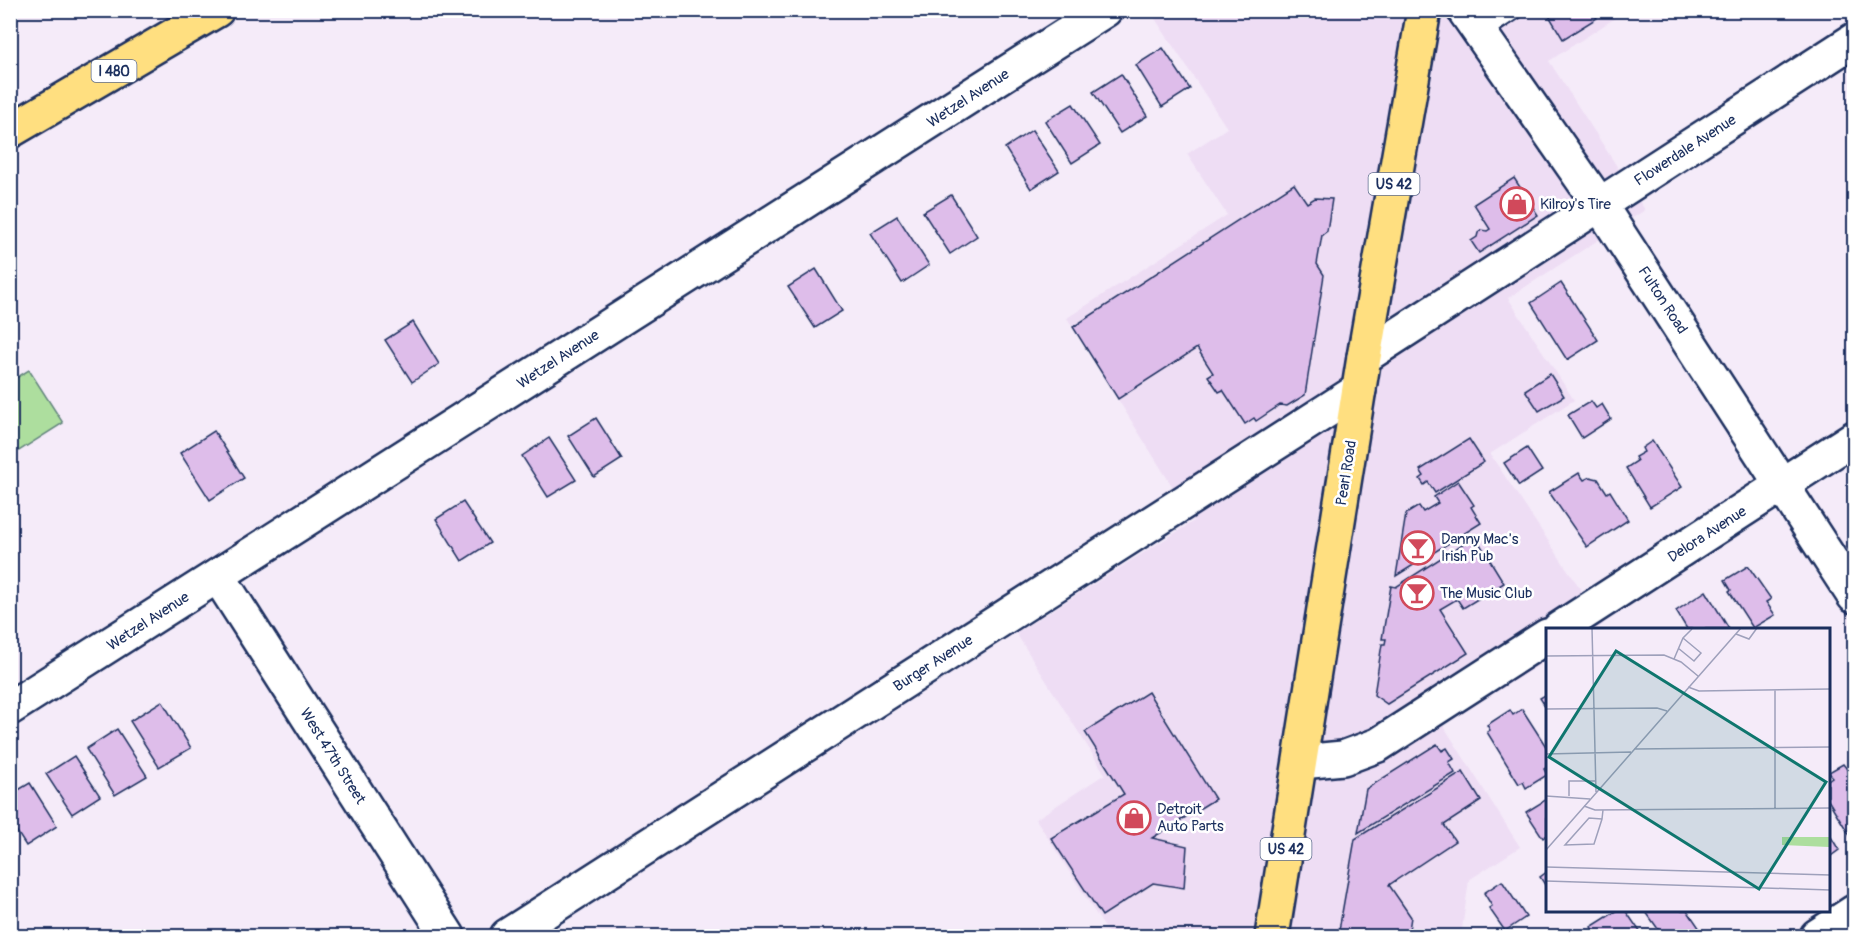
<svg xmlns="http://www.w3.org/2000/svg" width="1865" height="947" viewBox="0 0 1865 947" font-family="Pangolin,sans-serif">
<rect width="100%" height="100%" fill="#f5ebf9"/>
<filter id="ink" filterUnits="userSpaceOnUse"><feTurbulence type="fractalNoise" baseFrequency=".0167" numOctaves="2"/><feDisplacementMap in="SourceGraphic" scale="12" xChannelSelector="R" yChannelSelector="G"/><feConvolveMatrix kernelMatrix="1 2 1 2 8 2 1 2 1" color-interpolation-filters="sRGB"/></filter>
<g filter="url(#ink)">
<!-- built -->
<polygon fill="#eeddf4" points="1150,11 1626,11 1549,61 1645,210 1508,298 1574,400 1490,454 1604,624 1596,629 1547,629 1547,660 1443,725 1520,847 1469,880 1461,936 1110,936 1036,819 1105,774 1016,633 1194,521 1067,318 1227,215 1187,154 1227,128"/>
<!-- green -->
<polygon fill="#adde9e" stroke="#64867e" stroke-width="1.5" points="29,370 63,423 11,456 11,381"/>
<!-- building -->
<g fill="#debdea" stroke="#1b2f5e" stroke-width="1.5">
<polygon points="1553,10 1592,10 1597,18 1563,39 1548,14"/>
<polygon points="1163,48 1190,89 1162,107 1136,65"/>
<polygon points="1121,74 1147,116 1120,133 1093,92"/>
<polygon points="1073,104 1100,145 1072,163 1045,121"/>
<polygon points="1032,130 1059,171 1031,189 1005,148"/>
<polygon points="1514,178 1538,215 1479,253 1471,241 1477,237 1478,233 1482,230 1487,231 1490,229 1474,204"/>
<polygon points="1294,184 1307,203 1315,198 1332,199 1327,231 1322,235 1317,264 1324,275 1305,395 1287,406 1280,405 1256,421 1254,418 1245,424 1223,390 1219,392 1208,376 1213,373 1197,348 1118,399 1073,327"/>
<polygon points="951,195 977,236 950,254 923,212"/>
<polygon points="897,216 929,265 902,283 870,233"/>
<polygon points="816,269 842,311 815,328 788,287"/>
<polygon points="1561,283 1598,340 1567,360 1531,303"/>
<polygon points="413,322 439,364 412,382 385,340"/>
<polygon points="1550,374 1564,396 1539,411 1525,390"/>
<polygon points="1591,401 1596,408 1602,404 1611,419 1582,438 1568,415"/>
<polygon points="596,418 622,459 594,477 568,436"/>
<polygon points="214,431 244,478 210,500 180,453"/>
<polygon points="549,438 576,480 548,497 522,456"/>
<polygon points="1469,439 1484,462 1435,493 1428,482 1424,485 1420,479 1424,476 1420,470"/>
<polygon points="1652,441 1682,487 1650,507 1626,468 1637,461 1635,457 1644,452 1642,448"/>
<polygon points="1527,448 1542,471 1519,486 1504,463"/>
<polygon points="1579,473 1584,480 1590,477 1598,479 1607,493 1610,491 1628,520 1587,547 1549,492"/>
<polygon points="1458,481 1474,505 1471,507 1481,523 1396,576 1406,514 1419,506 1423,512 1438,503 1434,497"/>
<polygon points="463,502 490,543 462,561 436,519"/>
<polygon points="1475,536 1504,583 1463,608 1457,599 1440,609 1468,653 1387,704 1374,695 1382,644 1385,644 1386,639 1382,639 1391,586 1396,587"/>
<polygon points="1748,566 1771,599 1766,602 1775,615 1753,628 1729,591 1731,590 1725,580"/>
<polygon points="1706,591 1729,629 1687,629 1676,611"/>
<polygon points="1148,692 1215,799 1152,838 1187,846 1184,888 1153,883 1102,916 1051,838 1124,794 1085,732"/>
<polygon points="1547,694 1547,709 1540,698"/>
<polygon points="162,701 191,748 159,767 130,721"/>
<polygon points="1522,709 1547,748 1547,767 1544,769 1547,775 1526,788 1523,782 1519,784 1487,732 1490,730 1487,725 1510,710 1513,715"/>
<polygon points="117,729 147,776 115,795 86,749"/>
<polygon points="1437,744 1442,751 1447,748 1454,759 1449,762 1455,773 1358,833 1366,789"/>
<polygon points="74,756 100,796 72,814 46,774"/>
<polygon points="1843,764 1854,778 1854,842 1828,800 1828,780 1832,777 1829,772"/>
<polygon points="1463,772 1481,801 1444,825 1455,841 1389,885 1411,917 1408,936 1338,936 1355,839"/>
<polygon points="30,783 57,826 26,846 10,821 10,795"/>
<polygon points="1547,799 1547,835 1543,838 1526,812"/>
<polygon points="1828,832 1839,850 1828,858"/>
<polygon points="1547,872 1547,888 1540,877"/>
<polygon points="1502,881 1526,917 1505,931 1489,908 1492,906 1484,893"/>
<polygon points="1618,910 1625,910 1643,936 1597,936 1591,927"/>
<polygon points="1650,910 1687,910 1700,929 1692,934 1694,936 1663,936 1646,912"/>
</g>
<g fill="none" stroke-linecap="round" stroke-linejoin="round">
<defs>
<polyline id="service" points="1480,33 1515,10"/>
<g id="minor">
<polyline points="1364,357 1854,40"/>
<polyline points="218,576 448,936"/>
<polyline points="1559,629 1854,438"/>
<polyline points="10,708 1105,10"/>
<polyline points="1301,762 1343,758 1378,745 1547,636"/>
<polyline points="507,936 1359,390"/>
<polyline points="1817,936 1854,912"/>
</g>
<polyline id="secondary" points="1464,10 1600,205 1854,596"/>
<polyline id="primary" points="1272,936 1364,357 1424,10"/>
<polyline id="motorway" points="10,131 217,10"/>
</defs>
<!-- service casing -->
<use href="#service" stroke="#1b2f5e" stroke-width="21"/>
<!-- minor casing -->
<use href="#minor" stroke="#1b2f5e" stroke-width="38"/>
<!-- secondary casing -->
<use href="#secondary" stroke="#1b2f5e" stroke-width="38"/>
<!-- primary casing -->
<use href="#primary" stroke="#1b2f5e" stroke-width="38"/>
<!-- motorway casing -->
<use href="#motorway" stroke="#1b2f5e" stroke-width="38"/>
<!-- service -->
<use href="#service" stroke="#fff" stroke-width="16"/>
<!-- minor -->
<use href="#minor" stroke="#fff" stroke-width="33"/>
<!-- secondary -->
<use href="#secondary" stroke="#fff" stroke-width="33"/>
<!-- primary -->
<use href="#primary" stroke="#ffdf80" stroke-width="33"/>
<!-- motorway -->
<use href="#motorway" stroke="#ffdf80" stroke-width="33"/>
</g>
</g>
<!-- icons -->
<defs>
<symbol id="shop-ring" viewBox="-11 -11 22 22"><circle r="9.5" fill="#fff" stroke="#d1495b" stroke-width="1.5"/><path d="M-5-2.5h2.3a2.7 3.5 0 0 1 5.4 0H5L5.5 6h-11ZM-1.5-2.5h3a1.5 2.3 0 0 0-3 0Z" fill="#d1495b"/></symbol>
<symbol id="bar-ring" viewBox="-11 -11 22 22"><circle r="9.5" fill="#fff" stroke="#d1495b" stroke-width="1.5"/><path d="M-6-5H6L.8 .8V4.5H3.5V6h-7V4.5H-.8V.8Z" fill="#d1495b"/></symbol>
</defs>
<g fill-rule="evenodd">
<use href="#shop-ring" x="1498" y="185" width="38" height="38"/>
<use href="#bar-ring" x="1399" y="529" width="38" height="38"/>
<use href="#bar-ring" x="1398" y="574" width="38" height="38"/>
<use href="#shop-ring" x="1115" y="799" width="38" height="38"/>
</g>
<g text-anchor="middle" stroke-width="5" stroke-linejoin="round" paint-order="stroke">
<!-- shield labels -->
<g fill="#fff" stroke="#5f6d8e" stroke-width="1.5">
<rect x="91.5" y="60" width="45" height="22" rx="4.5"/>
<rect x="1368.5" y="173" width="51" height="22" rx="4.5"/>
<rect x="1260.5" y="838" width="51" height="22" rx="4.5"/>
</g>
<g font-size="14" font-weight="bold" fill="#1b2f5e">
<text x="114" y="76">I 480</text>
<text x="1394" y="189">US 42</text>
<text x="1286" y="854">US 42</text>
</g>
<!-- street labels -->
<g font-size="15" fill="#1b2f5e" stroke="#fff">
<text transform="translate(968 98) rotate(-33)" y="5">Wetzel Avenue</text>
<text transform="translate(1685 150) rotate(-33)" y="5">Flowerdale Avenue</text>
<text transform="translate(1663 300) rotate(57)" y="5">Fulton Road</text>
<text transform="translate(558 359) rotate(-33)" y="5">Wetzel Avenue</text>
<text transform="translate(1346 473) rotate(-81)" y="5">Pearl Road</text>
<text transform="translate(1707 534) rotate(-33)" y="5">Delora Avenue</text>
<text transform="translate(148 621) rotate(-33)" y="5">Wetzel Avenue</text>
<text transform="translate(933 663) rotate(-33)" y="5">Burger Avenue</text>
<text transform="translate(333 756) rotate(58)" y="5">West 47th Street</text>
</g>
<!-- poi labels -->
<g font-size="15" fill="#1b2f5e" stroke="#fff" text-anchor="start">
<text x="1540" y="209">Kilroy's Tire</text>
<text x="1441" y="544">Danny Mac's<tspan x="1441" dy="17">Irish Pub</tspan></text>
<text x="1440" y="598">The Music Club</text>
<text x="1157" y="814">Detroit<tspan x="1157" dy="17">Auto Parts</tspan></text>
</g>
</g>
<!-- overview -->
<g transform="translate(1546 628)">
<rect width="284" height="284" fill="#f5ebf9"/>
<path d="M236,209H283V219L236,217Z" fill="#adde9e"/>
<path fill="none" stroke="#9ea0bb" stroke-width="1.5" d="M46,0L50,164M190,6L203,11L211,0M132,20L148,33L155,25L137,10M0,28L118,27L135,34L152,48M128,31L137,10L146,1M142,59L153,63L284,61M229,62V180M0,81L111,80L121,83M88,121L284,119M0,126L85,124M0,168L44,171M23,168V153H49M38,178L49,182L284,180M56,191L43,190L19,217L48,216L56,191L57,182M0,222L195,0M0,239L284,247M0,253L284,262"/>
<path fill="#0f766e" fill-opacity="0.15" stroke="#0f766e" stroke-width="3" d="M70,23L280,154L213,261L3,129Z"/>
<rect width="284" height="284" fill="none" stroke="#1b2f5e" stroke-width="3"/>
</g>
<!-- margin -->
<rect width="1865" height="947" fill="none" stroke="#fff" stroke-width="36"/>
<rect x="18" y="18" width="1829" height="911" fill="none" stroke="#1b2f5e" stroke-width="2" filter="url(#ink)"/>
</svg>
